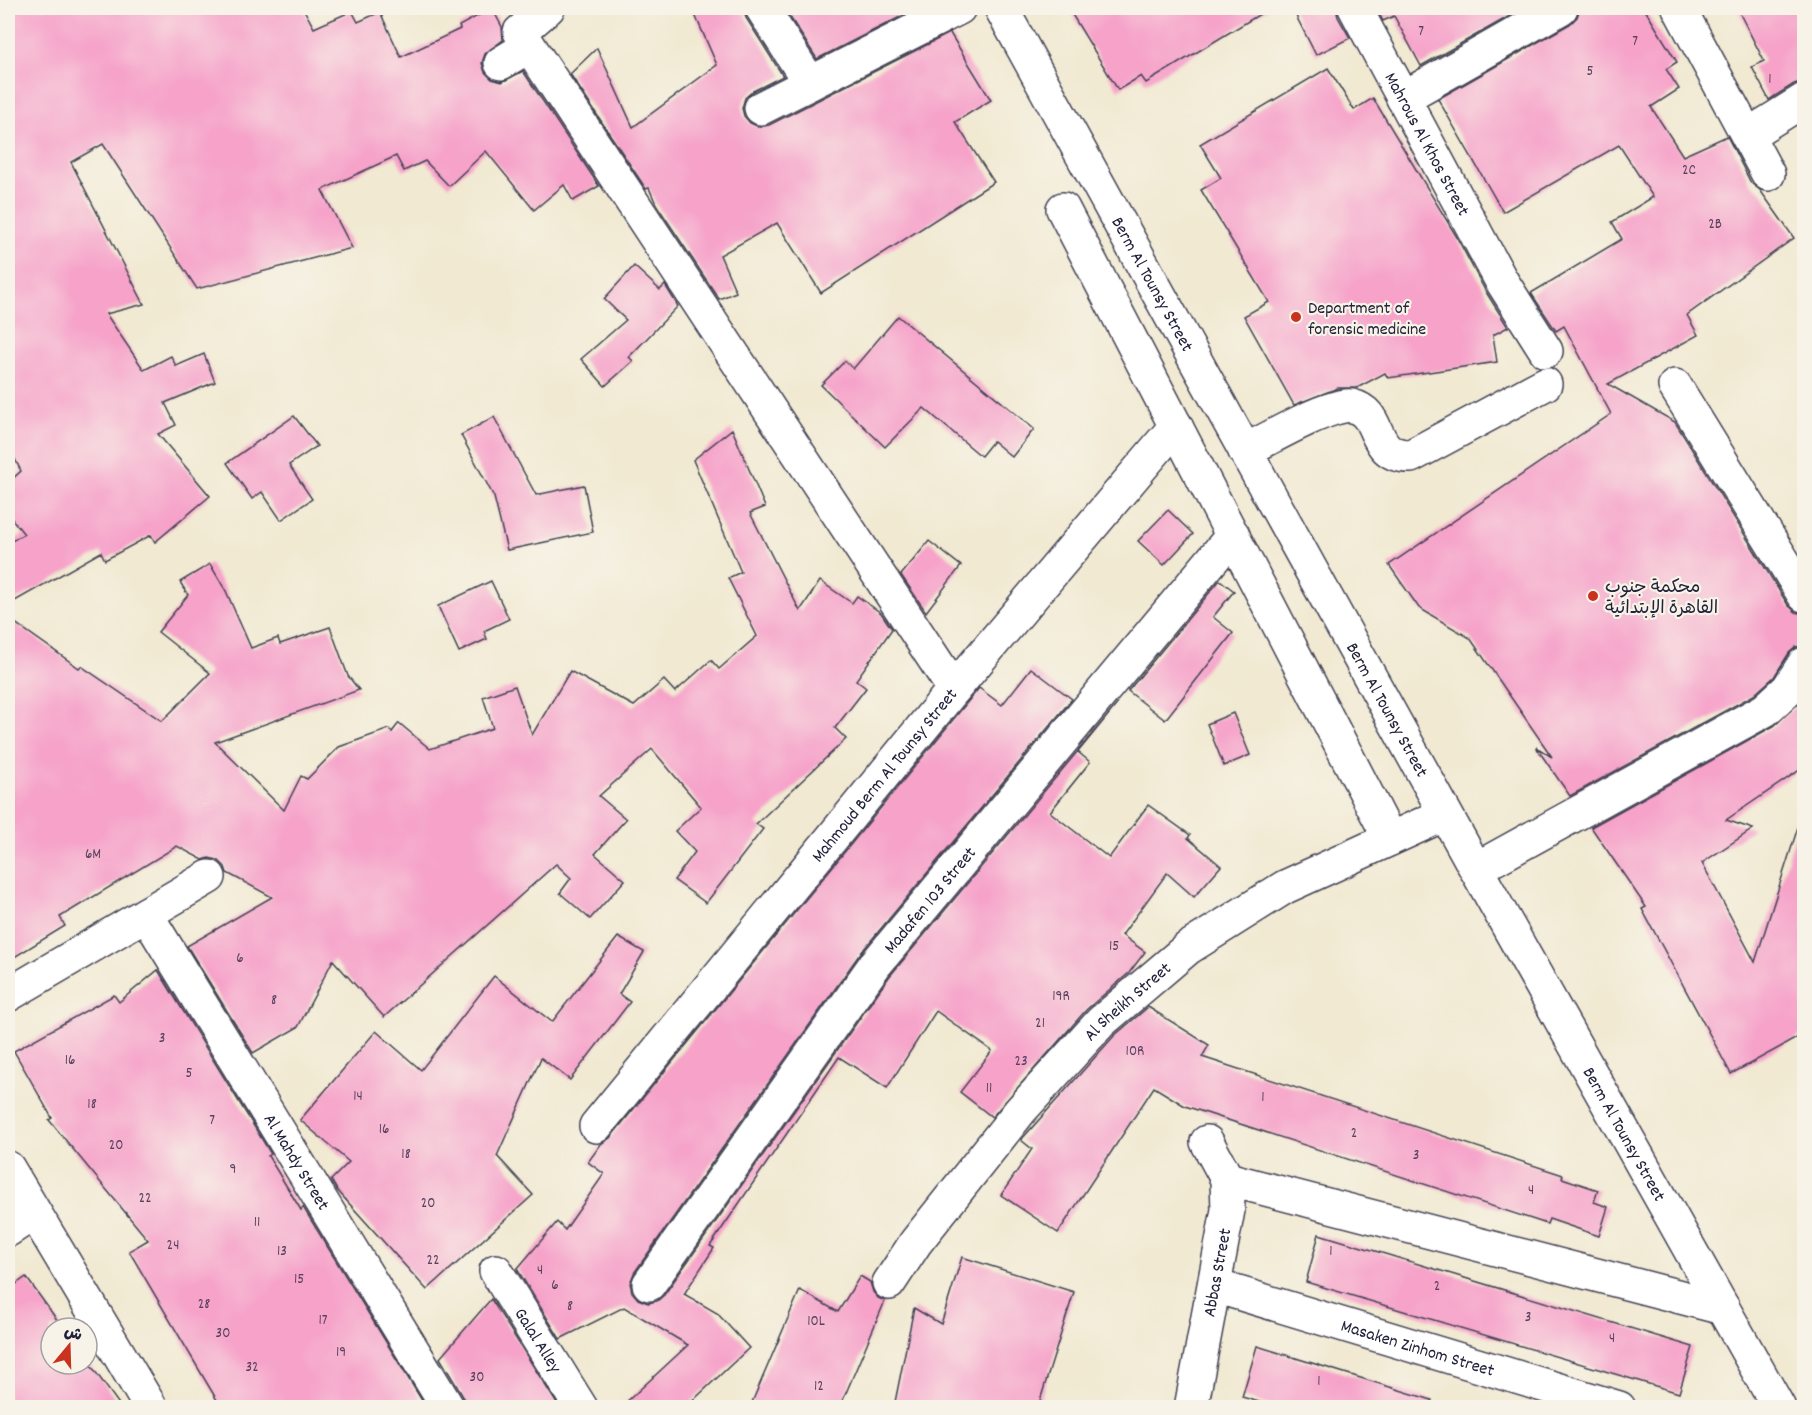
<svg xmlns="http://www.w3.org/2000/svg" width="1812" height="1415" viewBox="0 0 1812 1415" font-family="Dekko,'Playpen Sans Arabic',sans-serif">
<rect width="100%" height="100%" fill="#f7f3e8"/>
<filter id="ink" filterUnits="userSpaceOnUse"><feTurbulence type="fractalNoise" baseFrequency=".0167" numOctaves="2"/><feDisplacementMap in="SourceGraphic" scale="12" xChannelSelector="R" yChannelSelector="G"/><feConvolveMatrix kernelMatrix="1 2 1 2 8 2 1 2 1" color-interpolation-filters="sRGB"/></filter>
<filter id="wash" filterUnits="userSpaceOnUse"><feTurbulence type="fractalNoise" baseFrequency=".008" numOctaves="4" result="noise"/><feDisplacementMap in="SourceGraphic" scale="24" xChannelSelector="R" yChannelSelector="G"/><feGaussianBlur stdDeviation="1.35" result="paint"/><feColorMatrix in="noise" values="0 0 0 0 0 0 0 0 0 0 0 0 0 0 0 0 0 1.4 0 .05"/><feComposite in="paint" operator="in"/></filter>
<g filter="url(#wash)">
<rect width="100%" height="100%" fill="#f1e9d2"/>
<g id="blocks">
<!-- building -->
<g fill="#f6a2c9">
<polygon points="8,8 303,8 314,28 352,11 358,22 380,12 401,57 460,29 459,26 492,8 502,27 503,40 485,54 482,63 485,72 492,79 502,82 523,71 599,186 573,201 564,185 534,210 486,151 449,186 425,161 404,171 396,156 322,190 352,248 197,289 103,144 71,162 144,304 106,314 144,370 171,356 176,366 204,354 215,382 165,403 176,425 158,434 210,496 155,542 151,535 105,560 101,552 8,605 8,543 24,534 8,514 8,483 21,471 8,445"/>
<polygon points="692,8 743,8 746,18 783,76 753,91 745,98 742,108 744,116 750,123 759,127 769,125 950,33 991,100 955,122 994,182 821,293 777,223 720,255 736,292 719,299 656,204 649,188 646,189 570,74 597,48 633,127 717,65"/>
<polygon points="784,8 918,8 817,59"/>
<polygon points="1068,8 1270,8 1146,83 1141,76 1118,90"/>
<polygon points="1292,8 1336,8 1338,17 1350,38 1316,55"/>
<polygon points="1376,8 1524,8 1421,66 1394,16 1383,21"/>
<polygon points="1580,8 1644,8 1677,62 1666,69 1679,89 1651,107 1683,156 1727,136 1751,183 1760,190 1794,238 1687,315 1698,335 1608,384 1675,422 1788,605 1796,612 1804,614 1804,645 1796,647 1789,653 1774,677 1754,695 1570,796 1536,747 1552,757 1470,638 1419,608 1389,565 1611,414 1564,326 1556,331 1531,293 1622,239 1612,222 1653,197 1619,145 1503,212 1438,99 1570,24 1577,17"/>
<polygon points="1737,8 1804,8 1804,81 1794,84 1769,100 1752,67 1764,61"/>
<polygon points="1328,68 1354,110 1373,98 1455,234 1486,292 1508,327 1493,335 1497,362 1388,378 1385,373 1357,388 1338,388 1294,405 1244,316 1269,302 1201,190 1221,178 1200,144"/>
<polygon points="634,266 660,290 665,285 678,306 629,357 633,361 605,386 581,359 626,320 604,299"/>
<polygon points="898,316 1034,429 1012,457 993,441 981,456 924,408 885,447 821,385 845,361 853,369"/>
<polygon points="294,416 317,446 289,465 312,499 281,520 262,492 252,499 227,463"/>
<polygon points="494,417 536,495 584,485 593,532 507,550 494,497 461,435"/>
<polygon points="732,429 765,507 750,513 800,611 820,581 852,603 857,596 881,613 892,629 856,680 866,688 835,728 846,739 756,824 763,829 706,903 674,880 695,852 675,831 701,807 652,749 599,796 626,819 595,854 625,880 590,919 560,893 571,878 556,864 384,1017 333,960 298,1027 253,1053 187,946 272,897 227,873 225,867 218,860 209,858 203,860 177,846 60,917 65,926 8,961 8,618 79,668 81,666 162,721 210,673 158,632 188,595 180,582 210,564 226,591 251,648 278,638 280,644 330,627 348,676 359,690 215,742 284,810 301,776 307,779 339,747 389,729 392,732 399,723 430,749 493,728 483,697 515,686 532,735 570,671 634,706 664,680 675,692 711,660 719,669 757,636 728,578 741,572 693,460"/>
<polygon points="1168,510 1193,534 1164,565 1138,541"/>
<polygon points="929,541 961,566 926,612 901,575"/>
<polygon points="1220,580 1234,591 1213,617 1233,633 1165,720 1128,691"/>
<polygon points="491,581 509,619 484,631 487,639 459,652 438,606"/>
<polygon points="1031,668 1072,699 859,955 634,1273 630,1283 632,1292 638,1299 648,1303 657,1301 664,1295 889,977 1118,703 1078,752 1090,762 1050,812 1109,858 1148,805 1190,835 1188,838 1221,866 1194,897 1167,873 1122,935 1145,952 1129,973 1087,1009 992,1117 960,1092 992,1051 936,1011 887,1088 839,1057 710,1246 714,1248 684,1294 717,1313 749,1348 686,1407 621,1407 688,1345 624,1307 560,1339 517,1269 557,1222 565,1230 604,1174 588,1162 601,1144 610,1138 979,688 1002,705"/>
<polygon points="1804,698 1804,767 1726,820 1753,829 1702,863 1755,962 1798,827 1804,828 1804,1034 1731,1074 1642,909 1646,907 1591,827 1774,726"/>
<polygon points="1233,713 1250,755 1224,766 1207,724"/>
<polygon points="618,937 644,952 619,994 630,1002 570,1080 541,1058 497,1156 533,1195 427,1290 337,1190 331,1180 349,1162 300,1120 376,1031 421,1070 494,976 552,1022"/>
<polygon points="158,970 271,1154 268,1156 301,1210 303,1207 426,1407 221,1407 129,1251 148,1240 49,1120 52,1118 14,1051 114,995 119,1002"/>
<polygon points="1148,1007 1209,1045 1202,1057 1563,1175 1562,1178 1598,1190 1594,1202 1608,1207 1599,1236 1549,1219 1547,1224 1185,1106 1154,1087 1058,1233 1001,1195 1032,1149 1021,1140 1114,1036"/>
<polygon points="1319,1234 1693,1347 1679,1393 1306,1282"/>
<polygon points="962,1257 1074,1292 1038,1407 894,1407 914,1308 941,1324"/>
<polygon points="860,1276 870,1282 873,1292 878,1298 885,1301 840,1407 750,1407 800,1290 838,1312"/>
<polygon points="26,1277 63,1328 51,1328 51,1364 87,1364 87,1360 121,1407 8,1407 8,1290"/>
<polygon points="491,1299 559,1407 467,1407 464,1398 440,1358"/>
<polygon points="1257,1346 1432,1400 1431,1407 1276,1407 1242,1397"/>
</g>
</g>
</g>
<g filter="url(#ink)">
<use href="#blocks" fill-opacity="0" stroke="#414052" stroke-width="1.5"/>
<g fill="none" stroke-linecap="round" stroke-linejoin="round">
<defs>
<g id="minor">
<polyline points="548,8 520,32 954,689"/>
<polyline points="762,8 810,83"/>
<path id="s1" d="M1355,8L1501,280L1546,351"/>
<polyline points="1679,8 1768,174"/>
<polyline points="501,63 529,46"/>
<polyline points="1403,98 1561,8"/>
<polyline points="761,108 959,8"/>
<polyline points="1748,135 1804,100"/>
<polyline points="1063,209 1390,839"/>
<polyline points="1675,386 1804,595"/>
<path d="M1245,451C1264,441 1334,401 1352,406C1384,413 1368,457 1411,456L1545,384"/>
<polyline points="1476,869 1765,710 1788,689 1804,664"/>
<path id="s2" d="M146,914L448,1408"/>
<polyline points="8,995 209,877"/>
<path id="s3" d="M596,1126L954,689L1176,426"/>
<polyline points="8,1168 151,1408"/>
<polyline points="1227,1179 1723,1308"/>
<polyline points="8,1230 34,1213"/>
<path id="s4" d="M496,1271L581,1408"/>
<path id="s5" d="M889,1283L916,1242L1020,1111L1101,1022L1188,948L1285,887L1445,814"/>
<path id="s6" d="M649,1284L874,966L1233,535"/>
<path id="s7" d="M1215,1286L1619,1408"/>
<path id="s8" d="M1191,1408L1228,1210L1227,1179L1207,1142"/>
</g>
<g id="major">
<path id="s9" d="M1001,8L1476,869L1779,1408"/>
</g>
</defs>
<!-- minor casing -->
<use href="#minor" stroke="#414052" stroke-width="36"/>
<!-- major casing -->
<use href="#major" stroke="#414052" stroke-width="36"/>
<!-- minor -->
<use href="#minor" stroke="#fff" stroke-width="33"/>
<!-- major -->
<use href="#major" stroke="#fff" stroke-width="33"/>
</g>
</g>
<!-- markers -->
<g fill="#c8321e" stroke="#f7f3e8" stroke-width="2">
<circle cx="1296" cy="317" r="6"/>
<circle cx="1593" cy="596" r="6"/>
</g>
<g text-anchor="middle" stroke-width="4.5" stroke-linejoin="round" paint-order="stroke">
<!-- number labels -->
<g font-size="15" fill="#57425e">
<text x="1421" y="35">7</text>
<text x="1635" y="45">7</text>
<text x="1590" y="75">5</text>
<text x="1770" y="83">1</text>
<text x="1689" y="174">2C</text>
<text x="1715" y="228">2B</text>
<text x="93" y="858">6M</text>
<text x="1114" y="950">15</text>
<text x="240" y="962">6</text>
<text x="1061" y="1000">19R</text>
<text x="274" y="1004">8</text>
<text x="1040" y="1027">21</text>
<text x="162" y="1042">3</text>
<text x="1135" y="1055">10R</text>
<text x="70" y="1064">16</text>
<text x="1021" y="1065">23</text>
<text x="189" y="1077">5</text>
<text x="989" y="1092">11</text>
<text x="358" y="1100">14</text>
<text x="1263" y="1101">1</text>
<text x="92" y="1108">18</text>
<text x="212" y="1124">7</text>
<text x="384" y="1133">16</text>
<text x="1354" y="1137">2</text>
<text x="116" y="1149">20</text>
<text x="406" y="1158">18</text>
<text x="1416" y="1159">3</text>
<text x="233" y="1173">9</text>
<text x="1531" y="1194">4</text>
<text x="145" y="1202">22</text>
<text x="428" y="1207">20</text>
<text x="257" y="1226">11</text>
<text x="173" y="1249">24</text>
<text x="282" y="1255">13</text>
<text x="1331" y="1255">1</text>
<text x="433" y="1264">22</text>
<text x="540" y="1274">4</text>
<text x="299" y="1283">15</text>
<text x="555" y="1289">6</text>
<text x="1437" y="1290">2</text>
<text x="204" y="1308">28</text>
<text x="570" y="1310">8</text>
<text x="1528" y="1321">3</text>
<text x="323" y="1324">17</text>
<text x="816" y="1325">10L</text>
<text x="223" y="1337">30</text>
<text x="1612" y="1342">4</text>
<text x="341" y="1356">19</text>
<text x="252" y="1371">32</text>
<text x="477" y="1381">30</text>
<text x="1319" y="1385">1</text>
<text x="819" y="1390">12</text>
</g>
<!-- street labels -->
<g font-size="18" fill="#22223b" stroke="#f7f3e8">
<text dy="6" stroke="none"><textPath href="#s1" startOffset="154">Mahrous Al Khos Street</textPath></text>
<text dy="6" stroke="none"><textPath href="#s9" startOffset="315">Berm Al Tounsy Street</textPath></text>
<text dy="6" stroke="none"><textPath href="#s9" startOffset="801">Berm Al Tounsy Street</textPath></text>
<text dy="6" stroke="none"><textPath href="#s3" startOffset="454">Mahmoud Berm Al Tounsy Street</textPath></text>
<text dy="6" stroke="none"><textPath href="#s6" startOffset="476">Madafen 103 Street</textPath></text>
<text dy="6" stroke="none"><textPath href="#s5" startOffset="370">Al Sheikh Street</textPath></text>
<text dy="6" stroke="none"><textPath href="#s9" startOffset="1287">Berm Al Tounsy Street</textPath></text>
<text dy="6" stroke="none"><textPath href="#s2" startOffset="290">Al Mahdy Street</textPath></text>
<text dy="6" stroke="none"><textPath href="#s8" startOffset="138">Abbas Street</textPath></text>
<text dy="6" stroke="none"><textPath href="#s4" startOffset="81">Galal Alley</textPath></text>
<text dy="6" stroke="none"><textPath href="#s7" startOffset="212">Masaken Zinhom Street</textPath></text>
</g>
<!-- poi labels -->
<g font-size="18" fill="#22223b" stroke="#f7f3e8" text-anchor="start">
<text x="1308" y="313">Department of<tspan x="1308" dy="21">forensic medicine</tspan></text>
<text x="1605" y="592">محكمة جنوب<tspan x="1605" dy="21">القاهرة الإبتدائية</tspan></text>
</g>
</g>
<!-- margin -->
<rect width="1812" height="1415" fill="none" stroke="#f7f3e8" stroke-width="30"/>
<!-- north arrow -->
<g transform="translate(69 1346) rotate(19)"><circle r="28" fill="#f7f3e8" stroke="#a29fa3" stroke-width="1.5"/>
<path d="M0-4.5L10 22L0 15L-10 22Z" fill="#c8321e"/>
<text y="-9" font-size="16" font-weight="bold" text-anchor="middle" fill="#22223b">ش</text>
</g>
</svg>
